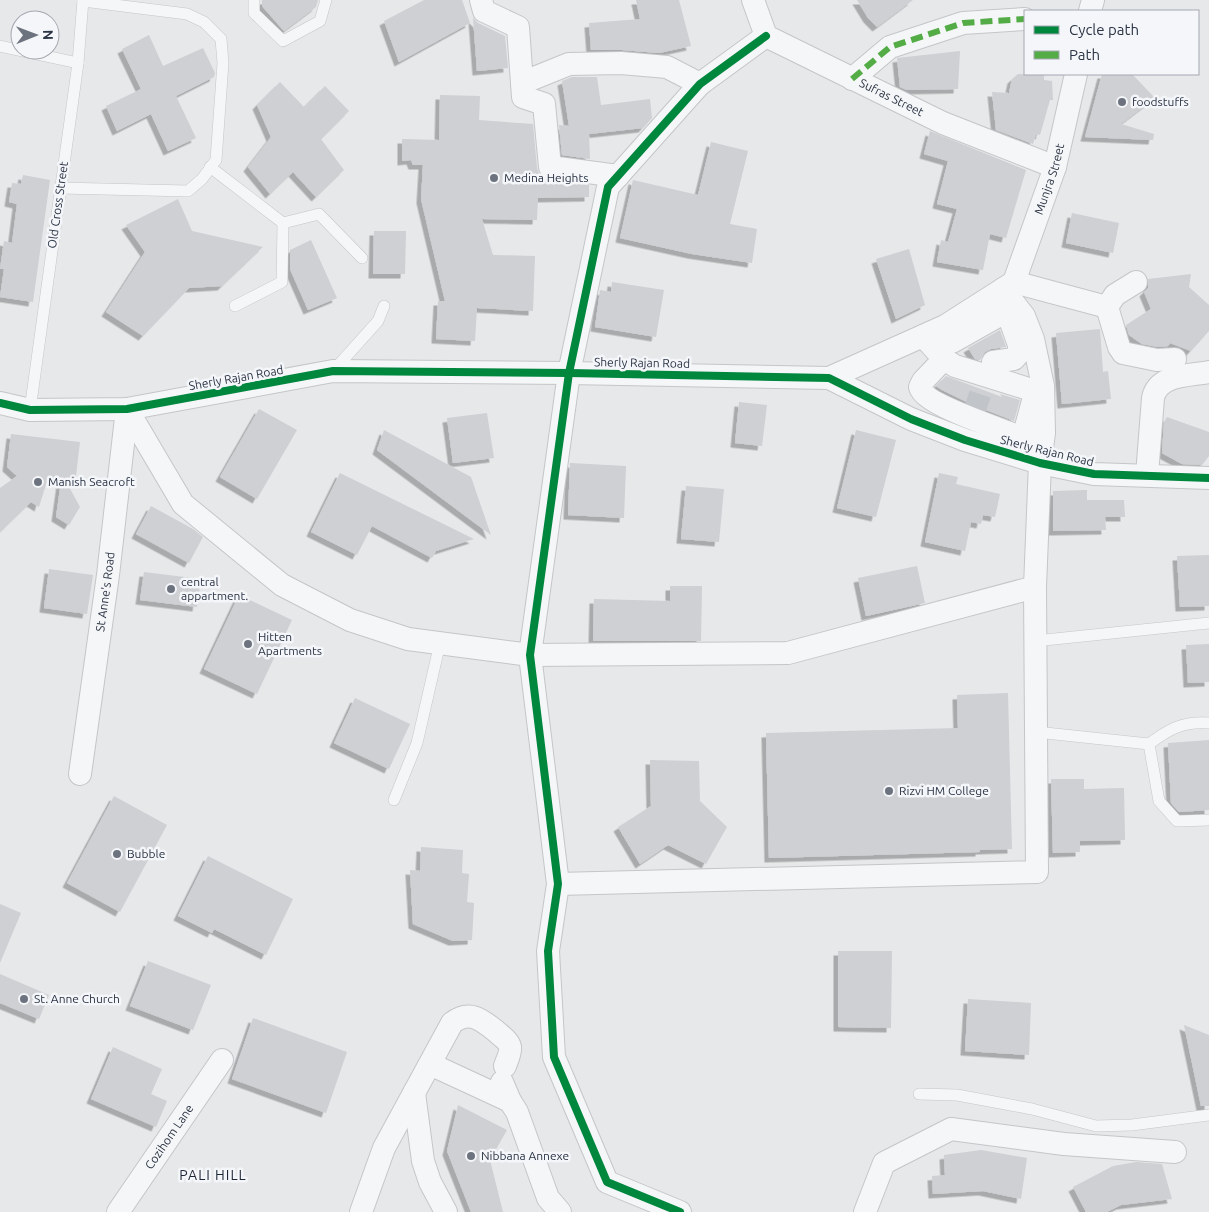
<svg xmlns="http://www.w3.org/2000/svg" width="1209" height="1212" viewBox="0 0 1209 1212" font-family="Ubuntu,sans-serif">
<defs>
<filter id="shadow"><feDropShadow dx="-4.5" dy="4.5" stdDeviation="0" flood-color="#0004"/></filter>
</defs>
<rect width="100%" height="100%" fill="#e6e8ea"/>
<!-- building -->
<g fill="#ced0d3" filter="url(#shadow)">
<polygon points="262,0 318,0 316,7 284,31 262,6"/>
<polygon points="424,0 462,0 470,23 399,62 384,21"/>
<polygon points="636,0 679,0 691,46 659,53 622,50 591,50 589,23 640,19"/>
<polygon points="857,0 913,0 877,27 868,18"/>
<polygon points="473,18 478,23 505,36 508,68 477,71"/>
<polygon points="149,35 163,66 203,48 215,73 214,77 176,96 196,138 168,151 151,114 117,131 106,106 141,89 122,49"/>
<polygon points="960,51 958,89 907,90 900,87 897,58"/>
<polygon points="1018,74 1044,74 1044,80 1052,81 1053,100 1050,100 1040,135 1036,134 1033,144 996,130 992,92 1009,93 1012,79"/>
<polygon points="1102,74 1132,74 1155,98 1121,124 1154,134 1153,140 1085,137"/>
<polygon points="572,77 597,77 601,105 650,99 652,118 643,128 589,134 590,159 562,155 559,125 569,126 562,81"/>
<polygon points="280,82 304,107 325,86 349,111 321,139 344,170 316,197 293,172 270,194 248,167 271,137 257,105"/>
<polygon points="440,95 480,96 479,120 533,124 537,168 539,174 548,180 589,185 589,197 538,198 537,220 482,219 493,255 535,256 533,311 477,308 475,341 436,339 438,301 445,301 421,199 423,165 413,165 411,160 402,161 402,139 439,140"/>
<polygon points="930,131 1026,170 1006,238 990,234 983,270 937,262 941,240 948,242 957,209 937,204 948,161 924,154"/>
<polygon points="711,142 748,151 730,224 757,229 752,263 692,254 620,238 633,180 698,195"/>
<polygon points="23,175 50,180 33,302 0,297 4,269 0,269 4,241 12,243 17,204 9,202 12,183 21,184"/>
<polygon points="178,199 192,231 263,247 222,286 189,288 143,336 106,312 145,252 126,225"/>
<polygon points="1072,213 1119,223 1113,253 1066,243"/>
<polygon points="374,231 406,231 405,274 373,274"/>
<polygon points="311,240 337,298 308,310 290,269 290,250"/>
<polygon points="909,249 925,305 896,319 876,259"/>
<polygon points="1191,274 1189,287 1209,305 1209,331 1191,351 1170,343 1168,346 1158,347 1142,344 1129,335 1126,325 1151,309 1144,292 1148,288 1148,279"/>
<polygon points="612,282 664,290 656,337 595,327 600,290 611,292"/>
<polygon points="1100,329 1103,372 1108,371 1111,399 1062,404 1056,333"/>
<polygon points="1000,330 1006,347 991,349 985,352 980,360 975,359 968,348"/>
<polygon points="946,376 1002,397 1000,394 1020,400 1014,421 971,404 942,390 936,386"/>
<polygon points="739,402 767,405 762,446 735,443"/>
<polygon points="259,409 297,430 257,499 220,477"/>
<polygon points="487,413 494,458 453,463 447,418"/>
<polygon points="1167,417 1209,432 1209,456 1202,465 1182,464 1162,453 1164,422"/>
<polygon points="384,430 471,477 491,535 377,450"/>
<polygon points="856,430 896,440 876,517 837,508"/>
<polygon points="11,434 80,442 75,484 67,483 80,507 69,525 56,517 61,481 48,478 39,507 31,502 0,532 0,488 17,476 7,467"/>
<polygon points="570,463 626,466 624,518 568,515"/>
<polygon points="340,473 474,539 436,551 432,558 372,526 357,555 311,532"/>
<polygon points="939,473 958,477 956,484 1000,494 995,517 983,515 981,524 971,522 965,551 925,542"/>
<polygon points="686,486 724,489 719,542 681,539"/>
<polygon points="1087,490 1087,500 1124,500 1125,517 1105,517 1106,530 1053,531 1053,491"/>
<polygon points="151,506 193,529 203,537 189,563 136,534"/>
<polygon points="1209,555 1209,606 1180,607 1177,556"/>
<polygon points="917,566 925,603 866,616 858,578"/>
<polygon points="49,569 93,575 87,614 44,608"/>
<polygon points="144,572 201,579 197,607 140,600"/>
<polygon points="670,586 702,586 701,641 593,641 594,599 670,601"/>
<polygon points="239,595 292,620 257,694 204,669"/>
<polygon points="1209,644 1209,682 1188,683 1186,645"/>
<polygon points="1008,693 1012,849 980,850 980,852 769,858 766,733 958,728 957,695"/>
<polygon points="355,698 410,724 389,769 334,743"/>
<polygon points="1209,740 1209,810 1179,812 1171,803 1168,743"/>
<polygon points="650,760 699,761 700,801 727,827 706,864 668,845 640,864 618,827 651,806"/>
<polygon points="1051,779 1084,779 1084,789 1124,788 1125,840 1080,841 1080,852 1053,853"/>
<polygon points="114,796 167,825 120,912 67,883"/>
<polygon points="421,847 463,850 462,873 469,874 467,902 474,903 472,940 453,941 413,924 410,870 420,871"/>
<polygon points="208,856 293,899 266,955 214,929 212,933 178,916"/>
<polygon points="0,904 21,913 0,963"/>
<polygon points="838,951 892,951 891,1028 838,1027"/>
<polygon points="148,961 211,985 193,1030 130,1006"/>
<polygon points="0,974 49,995 39,1019 0,1003"/>
<polygon points="968,999 1031,1003 1029,1055 965,1051"/>
<polygon points="253,1018 347,1052 326,1113 232,1079"/>
<polygon points="1184,1025 1209,1035 1209,1106 1201,1106"/>
<polygon points="113,1047 162,1069 151,1094 167,1101 156,1127 91,1099"/>
<polygon points="458,1105 507,1130 490,1160 503,1212 471,1212 447,1151"/>
<polygon points="981,1150 1027,1158 1021,1199 983,1191 933,1194 932,1176 945,1175 944,1155"/>
<polygon points="1136,1162 1162,1164 1172,1199 1121,1205 1107,1212 1086,1212 1073,1187 1113,1166"/>
</g>
<g fill="none" stroke-linecap="round" stroke-linejoin="round">
<!-- street-tunnel -->
<polyline stroke="#c1c4c9" stroke-width="22" stroke-dasharray="22 11" stroke-linecap="butt" points="973,415 985,380"/>
<defs>
<g id="lane">
<polyline points="254,0 254,13 283,41 320,21 326,0"/>
<polyline points="0,46 78,63"/>
<polyline points="210,167 283,223 319,214 362,258"/>
<polyline points="60,188 188,191 202,179 216,160 223,63 221,39 204,22 187,14 83,1"/>
<polyline points="235,306 282,282 283,223"/>
<polyline points="334,370 378,321 384,306"/>
<polyline points="30,410 78,63 83,0"/>
<polyline points="1035,641 1209,623"/>
<polyline points="1036,732 1149,744 1159,801 1177,821 1209,820"/>
<path d="M1149,744C1169,729 1183,721 1209,723"/>
<polyline points="394,800 417,743 440,643"/>
<polyline points="919,1094 957,1095 1032,1109 1096,1126 1132,1125 1209,1115"/>
</g>
<g id="street">
<polyline points="481,0 484,11 518,27 523,97 544,104 550,167 618,176"/>
<path id="s1" d="M753,0L766,36L943,123L1055,167"/>
<polyline points="1090,11 1093,0"/>
<polyline points="852,79 890,47 963,23 1025,19"/>
<polyline points="522,83 569,64 621,63 667,67 700,84"/>
<path id="s2" d="M1014,282L1055,167L1076,74"/>
<polyline points="1014,282 1107,307"/>
<polyline points="1136,282 1115,295 1107,307 1119,347 1123,353 1157,360 1175,359"/>
<path d="M923,336L944,359L955,366L1032,390L1034,397L1023,438C1004,430 924,405 920,387L923,381L944,359"/>
<polyline points="952,342 1007,311 1019,345 1019,353 1014,359 993,362"/>
<polyline points="829,378 945,326 1014,282"/>
<polyline points="0,403 30,410 127,409 333,371 569,373 829,378 911,419 965,440 1040,463 1094,474 1209,478"/>
<polyline points="127,409 183,504 282,585 350,620 408,639 530,655 788,653 1035,587"/>
<path d="M1147,475L1153,398C1158,374 1189,376 1209,372"/>
<path id="s3" d="M80,774L108,575L127,409"/>
<polyline points="558,884 1037,872 1035,587 1040,463 1044,433 1043,386 1033,339 1024,316 1003,289"/>
<polyline points="430,1064 510,1101"/>
<polyline points="502,1082 510,1101 517,1112 548,1198 560,1212"/>
<polyline points="414,1093 423,1161 430,1182 446,1212"/>
<path id="s4" d="M118,1212L222,1060"/>
<path d="M361,1212L384,1148L452,1023C470,1009 482,1020 497,1032C501,1036 509,1041 510,1047C511,1053 507,1060 505,1066"/>
<polyline points="680,1212 607,1182 554,1057 548,951 558,884 530,655 569,373 608,187 700,84 766,36"/>
<polyline points="865,1212 884,1163 951,1129 1064,1144 1175,1152"/>
</g>
</defs>
<!-- lane casing -->
<use href="#lane" stroke="#c4c6c8" stroke-width="12"/>
<!-- street casing -->
<use href="#street" stroke="#c4c6c8" stroke-width="24"/>
<!-- lane -->
<use href="#lane" stroke="#f5f6f7" stroke-width="11"/>
<!-- street -->
<use href="#street" stroke="#f5f6f7" stroke-width="22"/>
<!-- quiet -->
<polyline stroke="#54ac47" stroke-width="6" stroke-dasharray="12 6" stroke-linecap="butt" points="852,79 890,47 963,23 1025,19"/>
<defs>
<g id="cycleway">
<polyline points="0,403 30,410 127,409 333,371 569,373 829,378 911,419 965,440 1040,463 1094,474 1209,478"/>
<polyline points="680,1212 607,1182 554,1057 548,951 558,884 530,655 569,373 608,187 700,84 766,36"/>
</g>
</defs>
<!-- cycleway casing -->
<use href="#cycleway" stroke="#f4f6f9" stroke-width="11"/>
<!-- cycleway -->
<use href="#cycleway" stroke="#00873e" stroke-width="8"/>
</g>
<!-- markers -->
<g fill="#6c737f" stroke="#f4f6f9" stroke-width="2">
<circle cx="1122" cy="102" r="5"/>
<circle cx="494" cy="178" r="5"/>
<circle cx="38" cy="482" r="5"/>
<circle cx="171" cy="589" r="5"/>
<circle cx="248" cy="644" r="5"/>
<circle cx="889" cy="791" r="5"/>
<circle cx="117" cy="854" r="5"/>
<circle cx="24" cy="999" r="5"/>
<circle cx="471" cy="1156" r="5"/>
</g>
<g text-anchor="middle" stroke-width="5" stroke-linejoin="round" paint-order="stroke">
<!-- street labels -->
<g font-size="12" fill="#2b3445" stroke="#f4f6f9">
<text dy="4" stroke="none"><textPath href="#s1" startOffset="178">Sufras Street</textPath></text>
<text dy="4" stroke="none"><textPath href="#s2" startOffset="109">Munjra Street</textPath></text>
<text transform="translate(58 205) rotate(-82)" y="4">Old Cross Street</text>
<text transform="translate(642 363) rotate(1)" y="4">Sherly Rajan Road</text>
<text transform="translate(236 378) rotate(-10)" y="4">Sherly Rajan Road</text>
<text transform="translate(1047 451) rotate(14)" y="4">Sherly Rajan Road</text>
<text dy="4" stroke="none"><textPath href="#s3" startOffset="184">St Anne's Road</textPath></text>
<text dy="4" stroke="none"><textPath href="#s4" startOffset="91">Cozihom Lane</textPath></text>
</g>
<!-- poi labels -->
<g font-size="12" fill="#2b3445" stroke="#f4f6f9" text-anchor="start">
<text x="1132" y="106">foodstuffs</text>
<text x="504" y="182">Medina Heights</text>
<text x="48" y="486">Manish Seacroft</text>
<text x="181" y="586">central<tspan x="181" dy="14">appartment.</tspan></text>
<text x="258" y="641">Hitten<tspan x="258" dy="14">Apartments</tspan></text>
<text x="899" y="795">Rizvi HM College</text>
<text x="127" y="858">Bubble</text>
<text x="34" y="1003">St. Anne Church</text>
<text x="481" y="1160">Nibbana Annexe</text>
</g>
<!-- neighbourhood labels -->
<g font-size="14" letter-spacing="1" fill="#1d2536" stroke="#f4f6f9">
<text x="213" y="1180">PALI HILL</text>
</g>
</g>
<!-- legend -->
<rect x="1024" y="10" width="175" height="65" fill="#f4f6f9" stroke="#a4a8b1"/>
<rect x="1034" y="26" width="25" height="8" fill="#00873e" stroke="#a4a8b1"/>
<text x="1069" y="35" font-size="15" fill="#2b3445">Cycle path</text>
<rect x="1034" y="51" width="25" height="8" fill="#54ac47" stroke="#a4a8b1"/>
<text x="1069" y="60" font-size="15" fill="#2b3445">Path</text>
<!-- north arrow -->
<g transform="translate(35 35) rotate(89)"><circle r="24" fill="#f4f6f9" stroke="#a4a8b1"/>
<path d="M0-4L9 19L0 12L-9 19Z" fill="#6c737f"/>
<text y="-8" font-size="14" font-weight="bold" text-anchor="middle" fill="#2b3445">N</text>
</g>
</svg>
